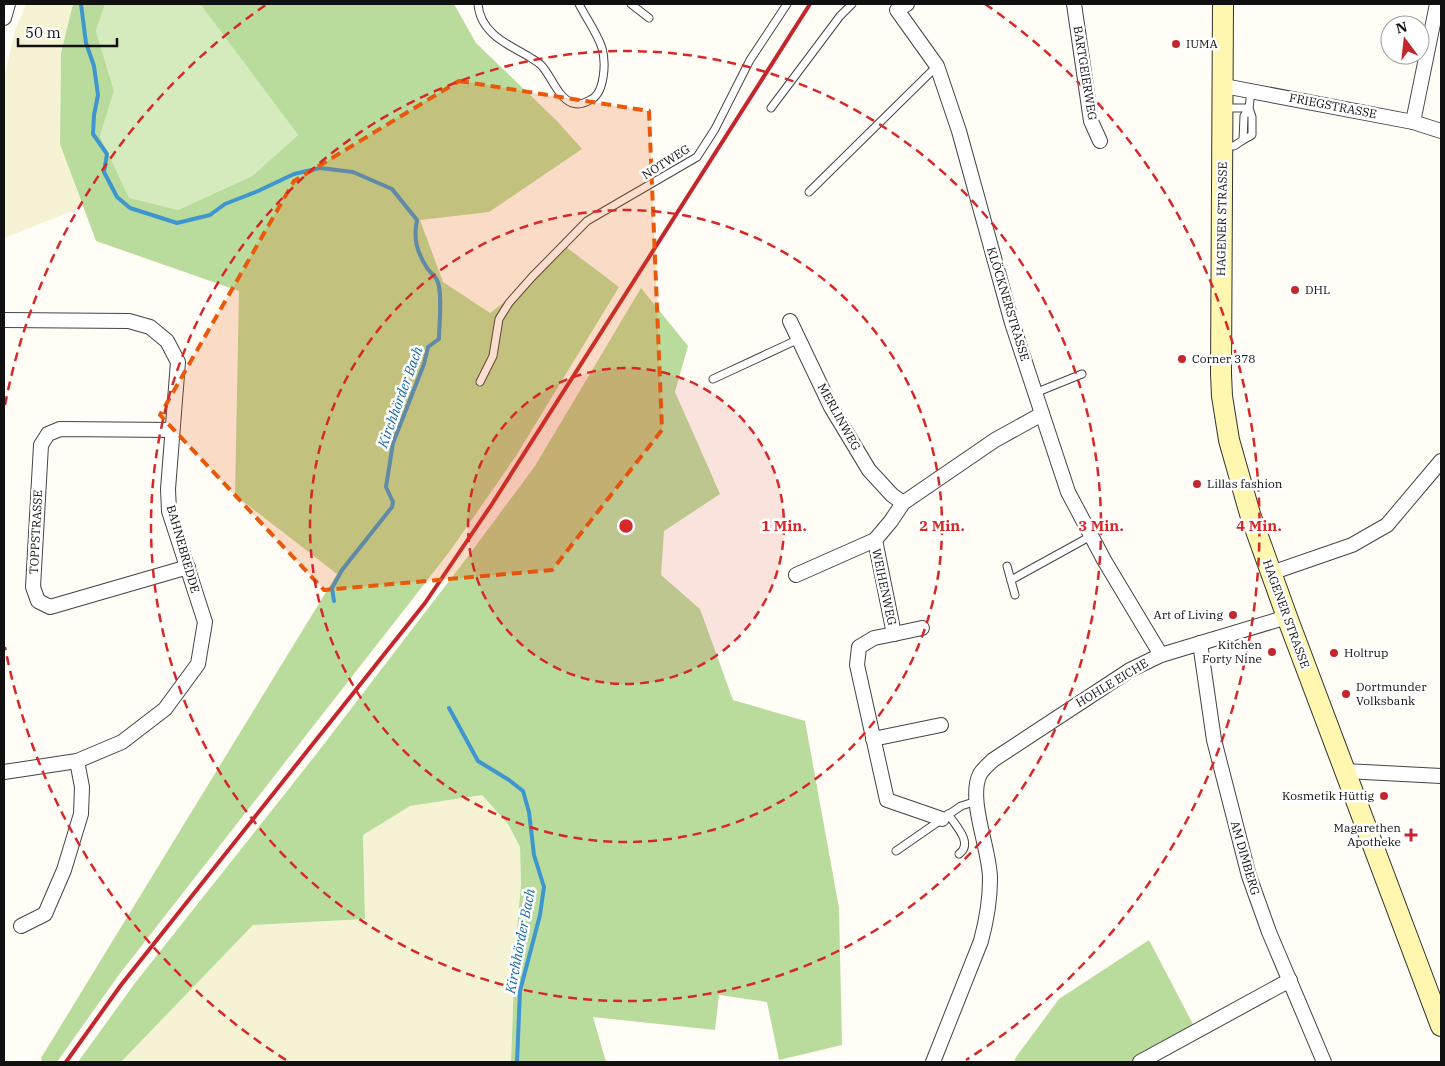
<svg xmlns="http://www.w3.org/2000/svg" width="1445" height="1066" viewBox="0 0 1445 1066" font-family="'IBM Plex Serif',serif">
<rect width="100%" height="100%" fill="#fffdf5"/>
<!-- farmland -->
<g fill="#f6f3d4">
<polygon points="26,4 73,4 61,53 60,144 83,207 4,238 4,79 15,30"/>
<polygon points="482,795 508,824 520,847 521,884 515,952 511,1062 121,1062 253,925 365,919 363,835 410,806"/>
</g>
<!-- green -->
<polygon fill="#d5ebbd" points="105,4 200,4 298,135 252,176 178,210 129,199 100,136 114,91 96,31"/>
<!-- forest -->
<g fill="#b9dc9c">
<polygon points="73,4 105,4 96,31 114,91 100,136 129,198 178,210 252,176 298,135 200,4 454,4 476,43 558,122 582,149 489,212 420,220 443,282 490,313 533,280 566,247 619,287 516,456 450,551 118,976 57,1062 42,1062 41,1058 337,574 235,495 239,291 96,241 60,144 61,53"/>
<polygon points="641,288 688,346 675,392 720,494 664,531 661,575 700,609 733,700 805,721 839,908 842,1045 779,1060 767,1002 719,995 715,1030 593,1017 606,1062 511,1062 515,952 521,884 520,847 508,824 482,795 410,806 363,835 365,919 253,925 121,1062 78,1062 135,983 314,757 466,559 535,466"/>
<polygon points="1149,940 1195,1028 1133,1062 1014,1062 1016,1057 1059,999"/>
</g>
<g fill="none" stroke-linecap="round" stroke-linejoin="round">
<!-- stream -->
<g stroke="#3f96cf" stroke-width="4">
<path d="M81,4L86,43L94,66L98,95L94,115L93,134L107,154L104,172L117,197L130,208L177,223L210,215L225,204L258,191L294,174L320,168L353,172L392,189L417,220C413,239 417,252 427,268C430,272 435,276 437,280C443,291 439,326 439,339L428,347L424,364L393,443L386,487L393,502L392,507L342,570L332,588L334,601"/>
<polyline points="449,708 478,761 509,780 523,791 529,812 534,855 544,887 540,915 520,991 517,1062"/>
</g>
<defs>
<g id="service">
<path d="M478,4C480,32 506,44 528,56C532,59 537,61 541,65C551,75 557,97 572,103C578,105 585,103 590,100C605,94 606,62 602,48C597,33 586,18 579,4"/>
<polyline points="631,4 649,18"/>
<polyline points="771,108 840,16 852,4"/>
<polyline points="1224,108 1249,108 1252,117 1252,135 1243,140"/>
<polyline points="1225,146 1234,146 1243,140 1244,116 1249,108 1251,91"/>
<polyline points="809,192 937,66"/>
<polyline points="713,379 799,339"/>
<polyline points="480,382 493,356 499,319 509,303 532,277 587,221 697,157 715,129 750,60 787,4"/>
<polyline points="1035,393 1082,374"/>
<polyline points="1007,566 1015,595"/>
<polyline points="1011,580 1091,536"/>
<path d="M948,814C955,825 974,843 959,854"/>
<polyline points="896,851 961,806 977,801"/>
</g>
<g id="minor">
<polyline points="907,4 897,10 937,66 959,131 1012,323 1068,492 1104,560 1161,655"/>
<polyline points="1074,4 1091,121 1100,141"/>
<polyline points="4,18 8,4"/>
<polyline points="1224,86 1413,122 1441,131"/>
<polyline points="1413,122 1437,4"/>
<polyline points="4,320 129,321 150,327 167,341 178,362 168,489 169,511 205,622 198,664 165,709 122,742 77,761 4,772"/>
<polyline points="790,321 831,407 869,470 892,495 903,503"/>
<polyline points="172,430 60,429 48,434 41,445 33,587 38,601 50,607 188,567"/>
<polyline points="875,540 894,634 874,638 859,647 857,665 887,800 942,819"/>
<polyline points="1271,573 1352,545 1387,525 1441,461"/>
<polyline points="796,575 875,540 891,521 903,503 995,440 1042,414"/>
<polyline points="894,634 922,628"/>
<polyline points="1200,643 1214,740 1249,876 1269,932 1324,1062"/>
<polyline points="873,739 941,725"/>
<polyline points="1345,771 1441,776"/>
<polyline points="21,926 45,914 64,870 81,814 82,787 77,761"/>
<path d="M933,1062L981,941C986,922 990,901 990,880C991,852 967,800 980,774C983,769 989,764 993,760L1130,670L1161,655L1287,617"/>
<polyline points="1140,1062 1290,980"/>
</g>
<polyline id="secondary" points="1223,4 1221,374 1222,396 1229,440 1250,514 1287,617 1441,1026"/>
</defs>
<!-- service casing -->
<use href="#service" stroke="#444" stroke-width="9"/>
<!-- minor casing -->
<use href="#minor" stroke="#444" stroke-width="16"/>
<!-- secondary casing -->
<use href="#secondary" stroke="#333" stroke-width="22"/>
<!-- service -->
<use href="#service" stroke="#fff" stroke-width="7"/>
<!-- minor -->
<use href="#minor" stroke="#fff" stroke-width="14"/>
<!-- secondary -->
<use href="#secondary" stroke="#fff6b0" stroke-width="20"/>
<!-- rail -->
<polyline stroke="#c4262e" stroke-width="4" points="66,1062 121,985 425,603 492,504 810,4"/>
</g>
<!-- marked area -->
<path fill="#e8590c" fill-opacity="0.2" stroke="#e8590c" stroke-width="4" stroke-dasharray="10 6" stroke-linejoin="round" d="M459,81L649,111L662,430L552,570L324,590L160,415L294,181Z"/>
<!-- distance rings -->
<circle cx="626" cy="526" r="158" fill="#d62828" fill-opacity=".12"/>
<g fill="none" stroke="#d62828" stroke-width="2.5" stroke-dasharray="9 6">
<circle cx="626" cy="526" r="158"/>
<circle cx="626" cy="526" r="316"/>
<circle cx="626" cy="526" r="475"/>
<path d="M286 1060A633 633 0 0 1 5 647M5 405A633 633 0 0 1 267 4M985 4A633 633 0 0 1 966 1060"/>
</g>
<!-- markers -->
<g fill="#c4262e" stroke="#fff" stroke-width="2">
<circle cx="1176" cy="44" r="5"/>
<circle cx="1295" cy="290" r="5"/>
<circle cx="1182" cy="359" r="5"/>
<circle cx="1197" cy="484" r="5"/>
<circle cx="1233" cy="615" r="5"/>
<circle cx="1272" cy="652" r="5"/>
<circle cx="1334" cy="653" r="5"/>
<circle cx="1346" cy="694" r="5"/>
<circle cx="1384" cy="796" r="5"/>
<path d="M1408.5 827.5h5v5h5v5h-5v5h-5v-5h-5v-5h5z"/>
</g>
<g text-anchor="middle" stroke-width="5" stroke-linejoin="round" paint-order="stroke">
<!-- poi labels -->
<g font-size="12" fill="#111" stroke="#fff" text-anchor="start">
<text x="1186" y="48">IUMA</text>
<text x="1305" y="294">DHL</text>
<text x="1192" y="363">Corner 378</text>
<text x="1207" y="488">Lillas fashion</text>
<text x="1223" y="619" text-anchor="end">Art of Living</text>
<text x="1262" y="649" text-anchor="end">Kitchen<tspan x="1262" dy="14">Forty Nine</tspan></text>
<text x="1344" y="657">Holtrup</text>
<text x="1356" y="691">Dortmunder<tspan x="1356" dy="14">Volksbank</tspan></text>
<text x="1374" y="800" text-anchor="end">Kosmetik Hüttig</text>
<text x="1401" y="832" text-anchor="end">Magarethen<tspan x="1401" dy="14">Apotheke</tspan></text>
</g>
<!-- street labels -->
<g font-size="12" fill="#111" stroke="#fff">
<text transform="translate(1085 73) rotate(81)" y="4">BARTGEIERWEG</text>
<text transform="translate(1333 106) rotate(11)" y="4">FRIEGSTRASSE</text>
<text transform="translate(666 162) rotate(-32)" y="4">NOTWEG</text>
<text transform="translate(1222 219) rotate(-89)" y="4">HAGENER STRASSE</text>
<text transform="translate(1008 304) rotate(73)" y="4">KLÖCKNERSTRASSE</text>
<text transform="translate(839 417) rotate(61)" y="4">MERLINWEG</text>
<text transform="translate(36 532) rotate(-87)" y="4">TOPPSTRASSE</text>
<text transform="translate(183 549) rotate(74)" y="4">BAHNEBREDDE</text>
<text transform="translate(884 587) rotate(78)" y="4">WEIHENWEG</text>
<text transform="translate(1286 614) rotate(70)" y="4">HAGENER STRASSE</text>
<text transform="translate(1112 683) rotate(-31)" y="4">HOHLE EICHE</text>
<text transform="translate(1245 858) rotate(74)" y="4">AM DIMBERG</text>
</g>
<!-- water labels -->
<g font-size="14" font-style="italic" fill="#1768a6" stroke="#fff">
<text transform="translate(400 397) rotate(-70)" y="5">Kirchhörder Bach</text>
<text transform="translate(520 941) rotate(-79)" y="5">Kirchhörder Bach</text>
</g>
</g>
<circle cx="626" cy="526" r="8" fill="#d62828" stroke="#fff" stroke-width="2.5"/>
<g font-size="15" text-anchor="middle" font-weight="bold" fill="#d62828" stroke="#fff" stroke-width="5" stroke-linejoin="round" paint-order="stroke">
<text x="784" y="531">1 Min.</text>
<text x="942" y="531">2 Min.</text>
<text x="1101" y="531">3 Min.</text>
<text x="1259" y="531">4 Min.</text>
</g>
<!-- border -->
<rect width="1445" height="1066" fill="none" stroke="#111111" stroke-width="10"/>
<!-- north arrow -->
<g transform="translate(1405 40) rotate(345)"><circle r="24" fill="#ffffff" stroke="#a0a0a0"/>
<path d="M0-4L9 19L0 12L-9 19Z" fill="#c4262e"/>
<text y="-8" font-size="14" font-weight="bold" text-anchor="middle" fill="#111111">N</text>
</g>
<!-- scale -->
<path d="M18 38v8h99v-8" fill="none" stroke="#111111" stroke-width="2.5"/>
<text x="25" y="38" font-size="15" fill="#111111" stroke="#ffffff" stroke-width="4" paint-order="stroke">50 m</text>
</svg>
